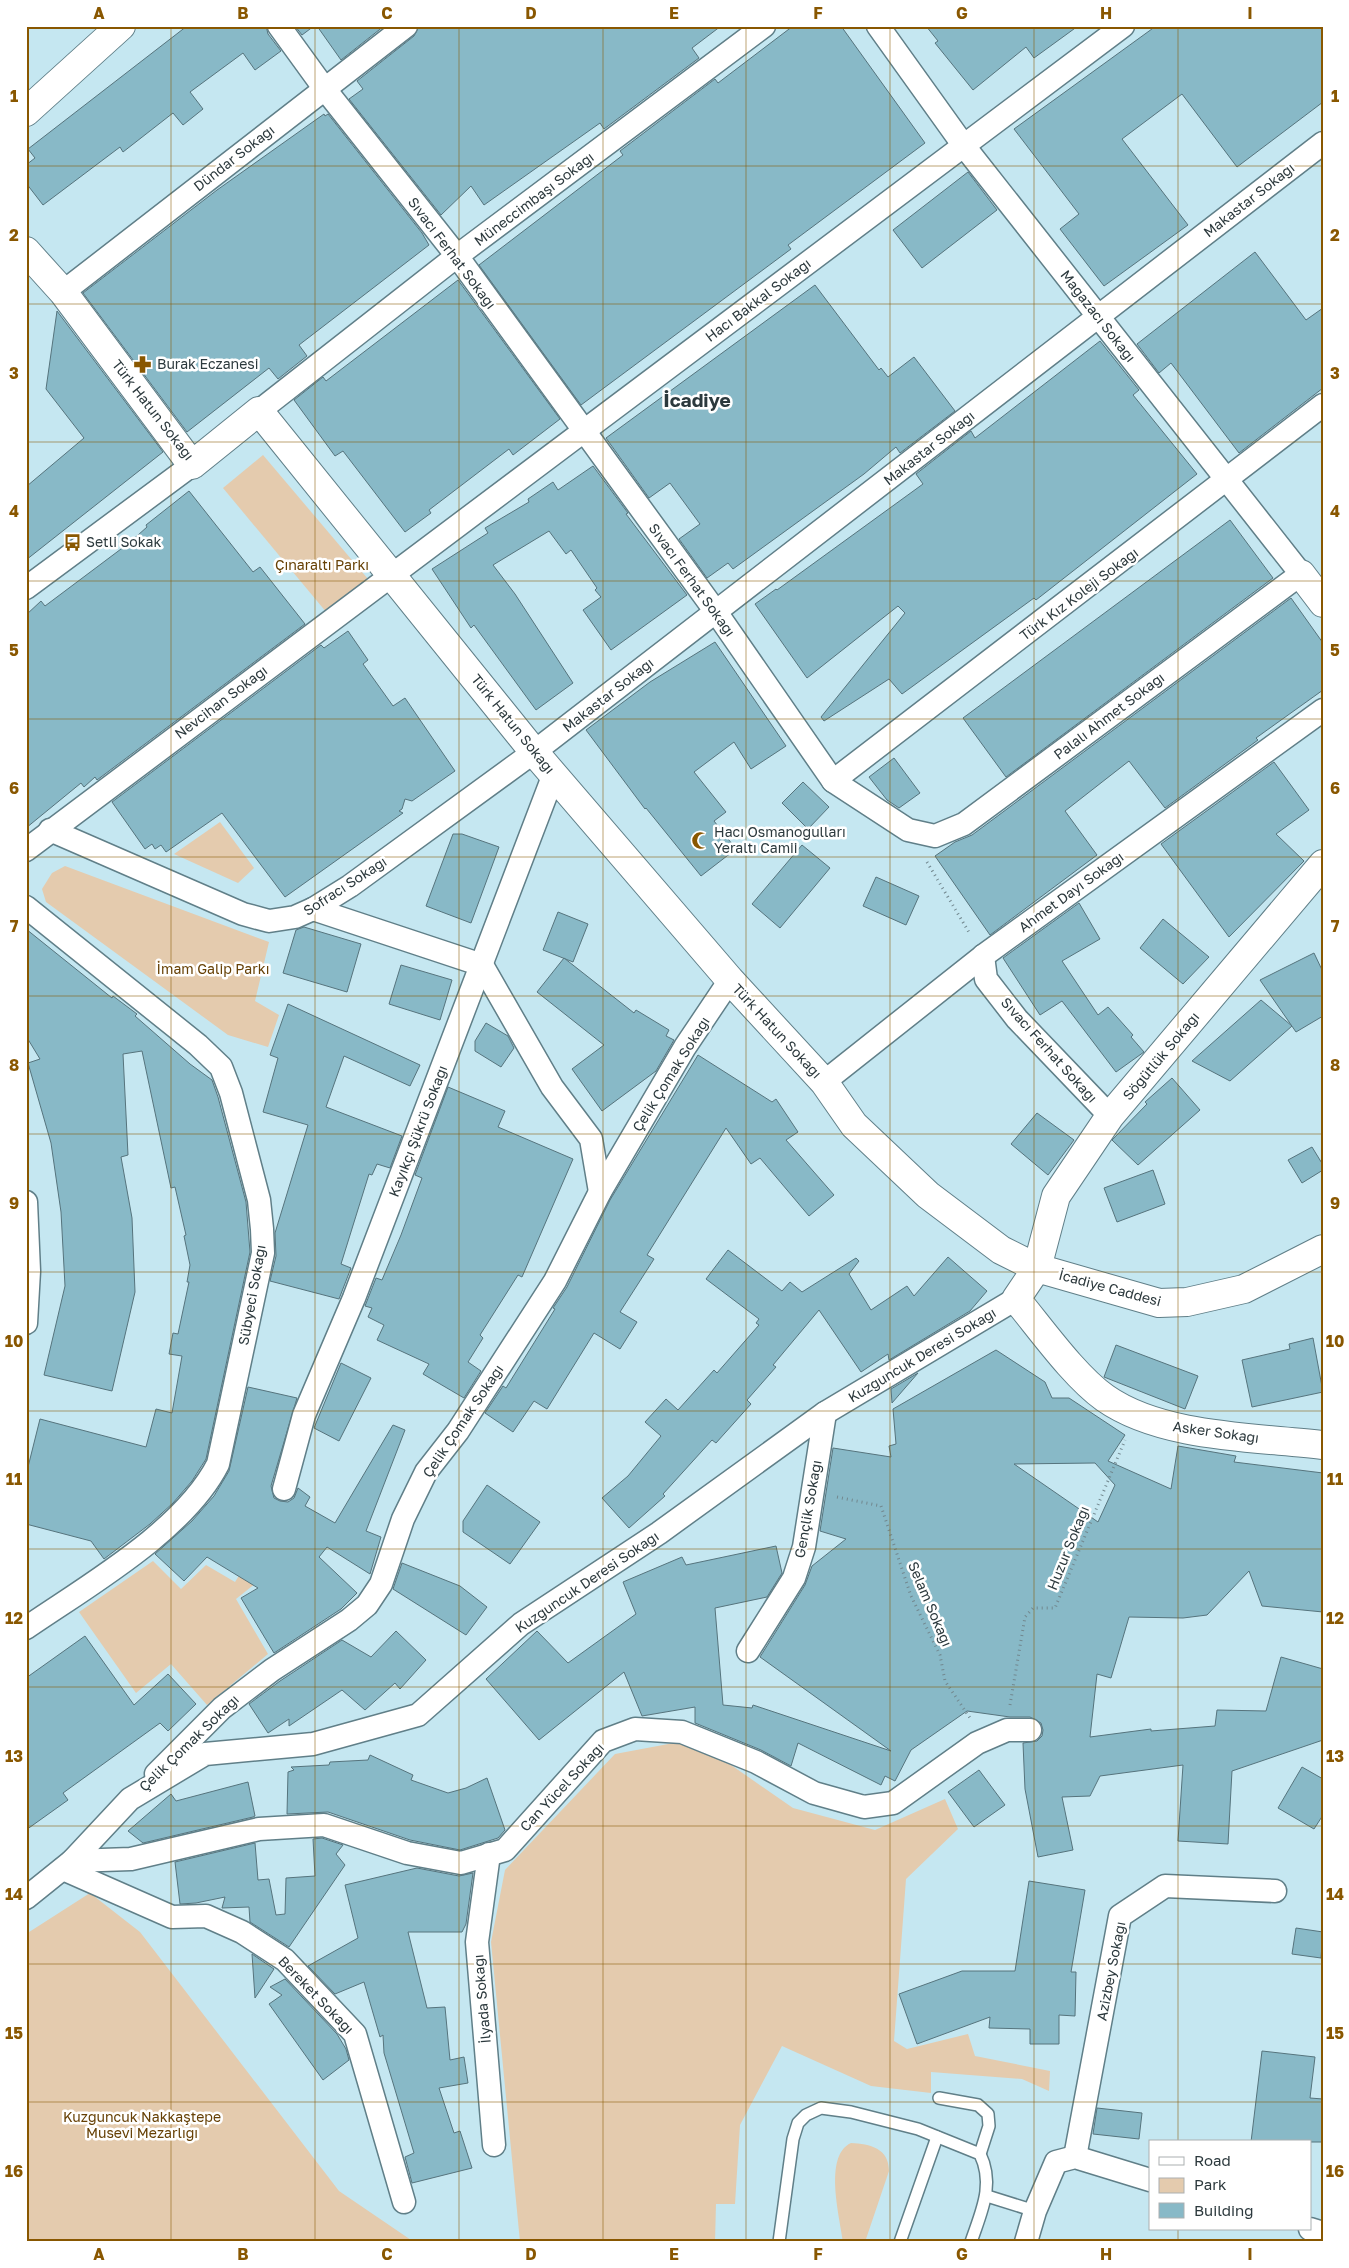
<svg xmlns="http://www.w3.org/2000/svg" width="1349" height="2268" viewBox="0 0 1349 2268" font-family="'Golos Text',sans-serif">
<rect width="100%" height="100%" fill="#c5e7f1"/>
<!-- green -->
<g fill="#e4cbae">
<polygon points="263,455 368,579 327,613 223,488"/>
<polygon points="220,822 254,868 238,883 174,854"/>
<polygon points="65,866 269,942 255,1001 279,1015 268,1047 228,1035 46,902 42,889 52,873"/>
<polygon points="262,1539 290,1556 236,1599 268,1654 207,1705 171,1664 136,1693 79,1612 153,1561 181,1589 206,1565 235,1582"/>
<polygon points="679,1742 731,1765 793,1808 875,1830 945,1799 958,1829 906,1879 894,2041 907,2049 968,2034 975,2056 1050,2071 1049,2091 1022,2079 931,2072 931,2093 871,2086 782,2046 740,2125 735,2204 716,2204 715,2242 520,2242 491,1942 505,1870 615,1754"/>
<polygon points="90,1893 140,1932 339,2191 414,2242 26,2242 26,1934"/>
<path d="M851,2143C870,2144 889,2148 889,2171L865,2242H843C840,2217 823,2156 851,2143Z"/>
</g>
<!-- building -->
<g fill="#88b9c7" stroke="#56747d" fill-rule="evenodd">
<polygon points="187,26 266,26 268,34 281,51 255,70 243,53 190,92 203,109 183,125 173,113 123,152 120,147 43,205 26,183 26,165 35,158 28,149"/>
<polygon points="295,26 314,26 302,35"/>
<polygon points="317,26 384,26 341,60"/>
<polygon points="419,26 721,26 692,48 699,58 604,129 600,123 484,205 471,186 441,215 349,99 363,89 357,81 414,36"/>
<polygon points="793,26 841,26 925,143 788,245 791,249 581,405 479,265 623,155 620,151 715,79 718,83"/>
<polygon points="926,26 1078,26 1034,58 1026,47 973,90 935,43 938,41"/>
<polygon points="1156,26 1323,26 1323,102 1237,167 1182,94 1122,139 1188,225 1104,286 1060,229 1079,214 1014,129"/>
<polygon points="324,114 325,116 328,114 422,233 429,245 299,345 307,356 278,379 269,368 187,432 83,293 217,190"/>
<polygon points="968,172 997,210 922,268 893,230"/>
<polygon points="1255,252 1306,320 1323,308 1323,388 1239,453 1171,363 1159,373 1137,344"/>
<polygon points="458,280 560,419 513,455 509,449 429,510 431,513 405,532 343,451 335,456 294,400 323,377 326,381"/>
<polygon points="815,285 879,370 881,368 888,377 914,357 955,411 900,453 896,447 864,474 733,569 728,563 707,578 679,539 700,524 670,483 649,498 606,438"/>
<polygon points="57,311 163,452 26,560 27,486 84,438 46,389"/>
<polygon points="1100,341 1139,390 1133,395 1197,474 1036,600 1034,598 902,694 889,679 824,721 821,717 905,613 898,606 807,678 755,604 776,589 777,590 923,484 916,474 971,431 975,438"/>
<polygon points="593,466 628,513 626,514 687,595 611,650 583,610 601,597 595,590 597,588 571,550 566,554 549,531 493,565 515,594 573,683 536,710 474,625 471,628 432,569 488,533 485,528 529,502 528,499 553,482 558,490"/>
<polygon points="189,491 253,572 260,567 305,624 97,780 95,777 84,787 81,783 26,828 26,615 41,601 45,606 129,543 147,527 146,525"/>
<polygon points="1230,520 1273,578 1006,777 963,718"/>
<polygon points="1291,598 1323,643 1323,690 1256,738 1258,740 1165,808 1129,761 1065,811 1097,855 990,935 935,856 955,842 972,835"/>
<polygon points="348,631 368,660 363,664 393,706 405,698 455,771 412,801 405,799 402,809 399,811 403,813 285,897 222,813 166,852 161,845 155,849 152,844 145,849 112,802 321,645 324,648"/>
<polygon points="715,642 786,746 751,769 734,742 694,772 726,812 714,821 736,849 701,876 646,808 645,809 586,730 650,682"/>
<polygon points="894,758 920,793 899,808 887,800 869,777"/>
<polygon points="1274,762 1309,810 1276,834 1304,861 1229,937 1161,844"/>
<polygon points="803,782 829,807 808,829 782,803"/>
<polygon points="453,834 462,834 499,847 471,923 426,906"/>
<polygon points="802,845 830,868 780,928 752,904"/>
<polygon points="876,877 919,896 906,925 863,906"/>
<polygon points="1079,903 1100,939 1062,961 1098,1015 1108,1007 1133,1035 1131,1037 1144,1052 1116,1072 1062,1001 1040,1015 1003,958"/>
<polygon points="558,912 588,924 573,962 543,950"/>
<polygon points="1163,919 1209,957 1183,984 1140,948"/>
<polygon points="304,927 361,944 347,992 283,973 296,930"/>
<polygon points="26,929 112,998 113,996 137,1014 135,1016 190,1064 212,1080 218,1097 246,1202 250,1252 206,1459 192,1481 173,1503 150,1524 104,1559 91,1541 26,1524 26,1475 40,1419 146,1447 156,1409 172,1413 182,1356 169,1354 173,1333 178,1334 189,1282 187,1282 190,1265 184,1236 186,1235 175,1187 171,1188 142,1051 123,1054 128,1155 121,1157 132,1218 135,1292 112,1391 44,1375 65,1286 61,1212 51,1143 28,1063 40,1059 26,1036"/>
<polygon points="1314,953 1323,972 1323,1016 1296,1032 1260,980"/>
<polygon points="564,958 634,1013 636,1010 669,1030 666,1036 674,1040 656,1071 602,1111 572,1069 604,1045 537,992"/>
<polygon points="401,965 452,980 440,1020 389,1004"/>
<polygon points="1261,1000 1292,1026 1230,1081 1192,1061"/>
<polygon points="288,1004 420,1065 410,1086 344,1056 326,1107 402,1136 390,1168 377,1164 372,1175 369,1174 341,1264 351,1268 339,1299 270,1281 276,1256 275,1233 308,1125 263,1112 278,1058 270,1055"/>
<polygon points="486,1023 508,1036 514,1048 501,1067 475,1051 475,1041"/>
<polygon points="698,1055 772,1102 776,1099 798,1132 786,1140 834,1195 809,1216 760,1158 751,1164 726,1128 647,1255 654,1259 620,1312 637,1322 620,1349 594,1333 547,1409 534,1401 513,1432 485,1413 503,1386 506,1388 555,1309 553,1308 567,1287 610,1200"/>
<polygon points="1172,1078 1200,1110 1138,1165 1112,1140 1147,1104 1145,1102"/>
<polygon points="448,1087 505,1111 498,1127 573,1159 522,1277 518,1275 480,1335 483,1338 468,1362 481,1371 464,1398 423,1374 429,1364 377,1340 384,1325 368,1317 372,1308 365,1306 376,1278 382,1280 401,1235 422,1178 415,1175"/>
<polygon points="1037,1113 1074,1140 1048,1175 1011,1144"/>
<polygon points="1312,1147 1323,1165 1323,1170 1302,1183 1288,1160"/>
<polygon points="1153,1170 1165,1204 1117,1222 1104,1188"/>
<polygon points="728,1250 782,1291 790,1282 802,1292 856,1258 859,1261 849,1274 871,1310 907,1286 914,1296 948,1257 987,1291 970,1311 889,1360 888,1354 861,1372 819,1310 773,1365 776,1367 747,1400 751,1404 716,1443 712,1440 663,1494 665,1496 629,1528 602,1498 628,1476 661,1436 645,1422 666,1399 678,1410 714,1370 717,1373 759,1325 756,1323 759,1319 706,1279"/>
<polygon points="1313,1338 1323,1392 1252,1407 1242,1360 1290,1349 1289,1344"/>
<polygon points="1116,1345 1198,1376 1185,1409 1104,1377"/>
<path d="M996,1350L1045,1382L1052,1398H1069L1125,1435L1108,1461L1171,1489L1178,1446L1236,1456L1234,1462L1323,1473V1612L1262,1606L1249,1571L1207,1615L1183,1618L1129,1617L1111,1678L1097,1674L1090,1737L1151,1729V1731L1215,1726L1217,1710L1266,1711L1281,1657L1323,1669V1740L1232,1771L1228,1844L1178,1841L1183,1765L1100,1776L1090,1796L1062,1797L1073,1850L1038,1857L1025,1789L1023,1743L1037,1741L1042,1736L1043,1730L1041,1723L1030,1717H1010L967,1711L911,1750L895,1781L885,1776L881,1785L798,1743L791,1766L761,1750L695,1723V1707L642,1716L624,1672L539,1740L486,1679L537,1631L568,1663L636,1614L623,1582L682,1557L686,1565L776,1546L782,1573L767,1597L715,1608L723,1705L752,1708L753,1705L891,1751L760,1657L805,1585L812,1566L846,1539L820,1531L833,1448L891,1457L889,1446L896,1444L893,1409ZM1095,1463L1115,1485L1098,1522L1014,1464Z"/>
<polygon points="341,1363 371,1378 339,1441 314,1428"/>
<polygon points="918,1373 892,1403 891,1389"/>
<polygon points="248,1387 297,1398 271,1486 274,1498 280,1501 288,1502 294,1498 298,1488 310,1497 305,1506 335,1523 393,1425 405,1430 366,1531 381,1537 370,1574 327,1547 319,1557 357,1593 341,1609 274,1653 241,1598 258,1588 207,1557 184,1581 155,1554 192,1521 214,1496 229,1471"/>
<polygon points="487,1485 540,1522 510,1564 463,1532 463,1521"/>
<polygon points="402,1563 460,1586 487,1607 466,1635 393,1589"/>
<polygon points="396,1631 426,1660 400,1689 395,1683 365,1710 342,1690 289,1726 289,1719 268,1733 249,1704 280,1681 342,1640 371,1657"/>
<polygon points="85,1636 134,1705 168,1674 196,1704 168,1731 160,1723 63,1793 68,1800 26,1830 26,1678"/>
<polygon points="370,1755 413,1775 411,1780 448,1793 466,1788 487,1778 505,1830 498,1838 460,1850 410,1840 328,1812 287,1814 288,1772 294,1770 291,1767 329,1765 330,1762 368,1760"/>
<polygon points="1302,1767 1323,1779 1323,1815 1314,1829 1278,1808"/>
<polygon points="979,1770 1005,1805 974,1827 948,1792"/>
<polygon points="248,1782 255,1816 253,1817 143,1843 128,1831 171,1794 176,1801"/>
<polygon points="322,1838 343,1845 336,1854 345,1865 289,1947 250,1922 249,1907 222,1908 225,1897 196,1903 180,1904 175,1862 255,1843 258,1880 269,1879 276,1915 285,1914 286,1878 315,1876 313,1839"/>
<polygon points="417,1868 459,1876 473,1873 466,1924 462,1932 408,1932 427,2008 445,2007 450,2060 464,2057 468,2083 439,2088 454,2133 460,2131 472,2168 412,2183 405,2157 414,2153 384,2053 383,2035 380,2037 364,1982 335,1994 308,1966 358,1938 345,1885"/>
<polygon points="1029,1881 1085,1890 1071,1972 1076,1972 1075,2016 1059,2015 1059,2044 1030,2044 1030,2029 989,2028 990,2017 917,2044 899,1994 962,1971 1015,1971"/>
<polygon points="1296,1928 1323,1932 1321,1958 1292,1954"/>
<polygon points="252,1954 274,1969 255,1998"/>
<polygon points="285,1979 337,2034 346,2049 349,2060 323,2080 269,2004 282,1995 270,1987"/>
<polygon points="1262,2051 1315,2057 1310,2098 1323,2099 1323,2142 1251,2142"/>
<polygon points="1097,2108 1142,2113 1139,2139 1093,2134"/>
</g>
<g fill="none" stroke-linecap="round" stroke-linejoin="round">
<defs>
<g id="service">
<polyline points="939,2098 978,2105 988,2114 989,2126 980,2154"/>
<polyline points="987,2196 1035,2211"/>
<path d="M779,2242L793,2139L798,2123L806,2115L821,2108L851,2112L918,2129L980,2154C995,2185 981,2212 971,2242"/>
<polyline points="900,2242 937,2137"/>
</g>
<g id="minor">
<polyline points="279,26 324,88 457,256 716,612 833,781 908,830 935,836 964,824 1301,574 964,146 878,26"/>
<polyline points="63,292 406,26"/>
<polyline points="259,411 457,256 764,26"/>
<polyline points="26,588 192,465"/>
<polyline points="833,781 1323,405"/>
<polyline points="50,830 243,914 269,921 295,917 313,909 350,886 534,752 1323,143"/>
<polyline points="26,850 1123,26"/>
<path d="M26,907L198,1045L221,1067L231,1093L259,1200L262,1229L263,1253L218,1464C184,1531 87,1586 26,1628"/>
<polyline points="313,909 482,965 552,1087 591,1139 600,1192"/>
<polyline points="983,956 986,979 1017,1019 1110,1116"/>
<polyline points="824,1082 983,956 1323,710"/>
<polyline points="26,1202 29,1271 26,1323"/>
<polyline points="284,1489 304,1415 354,1298 554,774"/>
<polyline points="748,1651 794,1578 804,1547 825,1413"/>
<polyline points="156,1774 222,1708 272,1670 349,1620 367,1605 381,1584 403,1519 426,1472 458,1431 555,1281 600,1192 685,1047 730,980"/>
<polyline points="489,1854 477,1942 494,2145"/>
<polyline points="72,1861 131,1859 259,1829 324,1825 407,1853 461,1863 505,1850 603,1741 635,1729 682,1732 756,1762 814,1793 864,1807 893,1803 977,1743 1007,1730 1030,1730"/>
<polyline points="63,1869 172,1917 206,1916 242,1932 285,1960 355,2034 404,2202"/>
<polyline points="26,1898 72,1861 130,1799 205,1754 313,1744 418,1715 521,1624 659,1533 825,1413 1016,1299"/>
<polyline points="1075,2157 1120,1916 1165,1886 1275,1891"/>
<polyline points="1310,2229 1323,2233"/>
<polyline points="1026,2242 1035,2211 1056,2162 1075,2157 1150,2180"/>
</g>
<g id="tertiary">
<polyline points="26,112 121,26"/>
<polyline points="26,251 63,292 192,465 259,411 534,752 730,980 824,1082 854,1125 928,1195 1001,1250 1037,1268 1159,1303 1187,1302 1244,1289 1323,1249"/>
<polyline points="1301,574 1323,603"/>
<path d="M1323,864L1110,1116L1056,1196L1037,1268L1016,1299C1041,1329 1074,1376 1105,1398C1162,1438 1255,1437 1323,1445"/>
</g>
</defs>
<!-- service casing -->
<use href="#service" stroke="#607f88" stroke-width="14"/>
<!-- minor casing -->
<use href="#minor" stroke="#607f88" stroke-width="25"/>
<!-- tertiary casing -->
<use href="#tertiary" stroke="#607f88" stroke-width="30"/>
<!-- path -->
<g stroke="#72888f" stroke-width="3" stroke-dasharray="1 4" stroke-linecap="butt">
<polyline points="927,862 970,934"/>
<polyline points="837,1497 881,1506 911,1596 940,1655 945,1681 970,1718"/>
<polyline points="1010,1705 1025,1617 1033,1608 1055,1608 1125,1440"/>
</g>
<!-- service -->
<use href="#service" stroke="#fff" stroke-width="11"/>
<!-- minor -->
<use href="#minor" stroke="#fff" stroke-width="22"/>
<!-- tertiary -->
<use href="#tertiary" stroke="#fff" stroke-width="28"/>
</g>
<!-- grid -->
<path fill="none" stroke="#895700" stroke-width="1" stroke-opacity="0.55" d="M171,26V2242M315,26V2242M459,26V2242M603,26V2242M746,26V2242M890,26V2242M1034,26V2242M1178,26V2142M26,166H1323M26,304H1323M26,442H1323M26,581H1323M26,719H1323M26,857H1323M26,996H1323M26,1134H1323M26,1272H1323M26,1411H1323M26,1549H1323M26,1687H1323M26,1826H1323M26,1964H1323M26,2102H1323M1178,2229V2242"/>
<!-- icons -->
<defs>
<symbol id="pharmacy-bare" viewBox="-9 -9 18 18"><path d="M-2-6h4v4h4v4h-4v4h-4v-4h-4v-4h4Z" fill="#895700" stroke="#fff" stroke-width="2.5" paint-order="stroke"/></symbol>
<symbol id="bus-bare" viewBox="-9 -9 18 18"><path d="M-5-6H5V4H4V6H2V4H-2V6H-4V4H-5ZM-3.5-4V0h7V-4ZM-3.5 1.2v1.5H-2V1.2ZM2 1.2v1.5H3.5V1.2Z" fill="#895700" stroke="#fff" stroke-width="2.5" paint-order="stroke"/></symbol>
<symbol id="mosque-bare" viewBox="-9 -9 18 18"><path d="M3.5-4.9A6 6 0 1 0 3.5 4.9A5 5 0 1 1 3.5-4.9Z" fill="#895700" stroke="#fff" stroke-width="2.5" paint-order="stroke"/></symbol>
</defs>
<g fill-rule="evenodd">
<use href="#pharmacy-bare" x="130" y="352" width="25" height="25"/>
<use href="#bus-bare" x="60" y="530" width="25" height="25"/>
<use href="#mosque-bare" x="688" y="828" width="25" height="25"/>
</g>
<g text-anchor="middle" stroke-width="5" stroke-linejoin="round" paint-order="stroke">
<!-- street labels -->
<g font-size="14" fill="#2c393d" stroke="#fff">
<text transform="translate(234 158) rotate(-38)" y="5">Dündar Sokağı</text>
<text transform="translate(534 199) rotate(-37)" y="5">Müneccimbaşı Sokağı</text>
<text transform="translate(1249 200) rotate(-38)" y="5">Makastar Sokağı</text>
<text transform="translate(452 253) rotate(53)" y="5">Sıvacı Ferhat Sokağı</text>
<text transform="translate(758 300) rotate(-37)" y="5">Hacı Bakkal Sokağı</text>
<text transform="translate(1098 316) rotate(52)" y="5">Mağazacı Sokağı</text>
<text transform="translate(153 410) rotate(52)" y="5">Türk Hatun Sokağı</text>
<text transform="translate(929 448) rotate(-38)" y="5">Makastar Sokağı</text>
<text transform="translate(692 580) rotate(54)" y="5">Sıvacı Ferhat Sokağı</text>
<text transform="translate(1079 594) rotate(-37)" y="5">Türk Kız Koleji Sokağı</text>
<text transform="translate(608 695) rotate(-38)" y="5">Makastar Sokağı</text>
<text transform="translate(221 702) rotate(-37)" y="5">Nevcihan Sokağı</text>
<text transform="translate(1109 716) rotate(-37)" y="5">Palalı Ahmet Sokağı</text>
<text transform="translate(513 724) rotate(51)" y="5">Türk Hatun Sokağı</text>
<text transform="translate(345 886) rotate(-33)" y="5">Sofracı Sokağı</text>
<text transform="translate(1071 892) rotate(-36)" y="5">Ahmet Dayı Sokağı</text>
<text transform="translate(777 1031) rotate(47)" y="5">Türk Hatun Sokağı</text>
<text transform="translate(1049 1050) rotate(48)" y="5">Sıvacı Ferhat Sokağı</text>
<text transform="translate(1161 1056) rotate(-50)" y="5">Söğütlük Sokağı</text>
<text transform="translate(671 1074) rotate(-58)" y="5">Çelik Çomak Sokağı</text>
<text transform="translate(418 1131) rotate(-69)" y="5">Kayıkçı Şükrü Sokağı</text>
<text transform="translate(1110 1288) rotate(15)" y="5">İcadiye Caddesi</text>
<text transform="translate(252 1295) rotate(-80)" y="5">Sübyeci Sokağı</text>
<text transform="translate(922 1355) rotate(-31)" y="5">Kuzguncuk Deresi Sokağı</text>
<text transform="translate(463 1421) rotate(-56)" y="5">Çelik Çomak Sokağı</text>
<text transform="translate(1216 1432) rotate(8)" y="5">Asker Sokağı</text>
<text transform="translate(808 1509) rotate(-80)" y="5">Gençlik Sokağı</text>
<text transform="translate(1068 1548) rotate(-68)" y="5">Huzur Sokağı</text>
<text transform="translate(587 1582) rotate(-34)" y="5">Kuzguncuk Deresi Sokağı</text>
<text transform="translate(930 1604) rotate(67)" y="5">Selam Sokağı</text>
<text transform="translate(189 1743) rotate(-44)" y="5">Çelik Çomak Sokağı</text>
<text transform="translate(562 1787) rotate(-47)" y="5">Can Yücel Sokağı</text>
<text transform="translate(1111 1971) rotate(-79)" y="5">Azizbey Sokağı</text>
<text transform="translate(316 1995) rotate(46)" y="5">Bereket Sokağı</text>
<text transform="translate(482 1999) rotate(-95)" y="5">İlyada Sokağı</text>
</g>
<!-- poi labels -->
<g font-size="14" fill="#2c393d" stroke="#fff" text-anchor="start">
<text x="157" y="369">Burak Eczanesi</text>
<text x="86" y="547">Setli Sokak</text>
<text x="714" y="837">Hacı Osmanoğulları<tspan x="714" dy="16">Yeraltı Camii</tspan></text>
</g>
<!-- park labels -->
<g font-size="14" fill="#664005" stroke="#fff">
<text x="322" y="570">Çınaraltı Parkı</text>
<text x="213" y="974">İmam Galip Parkı</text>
<text x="142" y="2122">Kuzguncuk Nakkaştepe<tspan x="142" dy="16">Musevi Mezarlığı</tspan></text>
</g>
<!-- district labels -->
<g font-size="19" font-weight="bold" fill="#2c393d" stroke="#fff">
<text x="697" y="407">İcadiye</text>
</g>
</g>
<!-- border -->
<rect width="1349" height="2268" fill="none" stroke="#ffffff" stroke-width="55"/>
<!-- legend -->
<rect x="1149" y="2140" width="162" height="90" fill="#ffffff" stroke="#abb0b1"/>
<rect x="1159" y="2157" width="25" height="8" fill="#ffffff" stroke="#abb0b1"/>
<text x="1194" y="2166" font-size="15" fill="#2c393d">Road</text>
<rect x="1159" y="2178" width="25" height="15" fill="#e4cbae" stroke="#abb0b1"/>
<text x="1194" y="2190" font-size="15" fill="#2c393d">Park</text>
<rect x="1159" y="2203" width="25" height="15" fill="#88b9c7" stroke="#abb0b1"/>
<text x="1194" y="2216" font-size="15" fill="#2c393d">Building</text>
<rect x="28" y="28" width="1294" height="2212" fill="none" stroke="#895700" stroke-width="2"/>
<g font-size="16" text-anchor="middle" font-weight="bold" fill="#895700">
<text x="99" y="19">A</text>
<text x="243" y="19">B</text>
<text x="387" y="19">C</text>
<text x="531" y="19">D</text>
<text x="674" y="19">E</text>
<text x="818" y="19">F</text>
<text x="962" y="19">G</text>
<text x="1106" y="19">H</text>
<text x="1250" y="19">I</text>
<text x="14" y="102">1</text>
<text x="1335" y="102">1</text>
<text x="14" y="241">2</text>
<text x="1335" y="241">2</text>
<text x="14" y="379">3</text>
<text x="1335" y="379">3</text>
<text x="14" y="517">4</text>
<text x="1335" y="517">4</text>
<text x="14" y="656">5</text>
<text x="1335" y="656">5</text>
<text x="14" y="794">6</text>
<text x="1335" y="794">6</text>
<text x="14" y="932">7</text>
<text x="1335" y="932">7</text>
<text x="14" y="1071">8</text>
<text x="1335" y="1071">8</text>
<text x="14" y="1209">9</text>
<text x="1335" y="1209">9</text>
<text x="14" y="1347">10</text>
<text x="1335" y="1347">10</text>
<text x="14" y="1485">11</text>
<text x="1335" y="1485">11</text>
<text x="14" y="1624">12</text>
<text x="1335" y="1624">12</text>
<text x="14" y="1762">13</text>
<text x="1335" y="1762">13</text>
<text x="14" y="1900">14</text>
<text x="1335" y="1900">14</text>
<text x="14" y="2039">15</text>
<text x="1335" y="2039">15</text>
<text x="14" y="2177">16</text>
<text x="1335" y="2177">16</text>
<text x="99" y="2260">A</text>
<text x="243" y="2260">B</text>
<text x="387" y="2260">C</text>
<text x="531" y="2260">D</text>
<text x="674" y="2260">E</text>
<text x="818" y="2260">F</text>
<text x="962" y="2260">G</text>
<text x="1106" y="2260">H</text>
<text x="1250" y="2260">I</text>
</g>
</svg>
